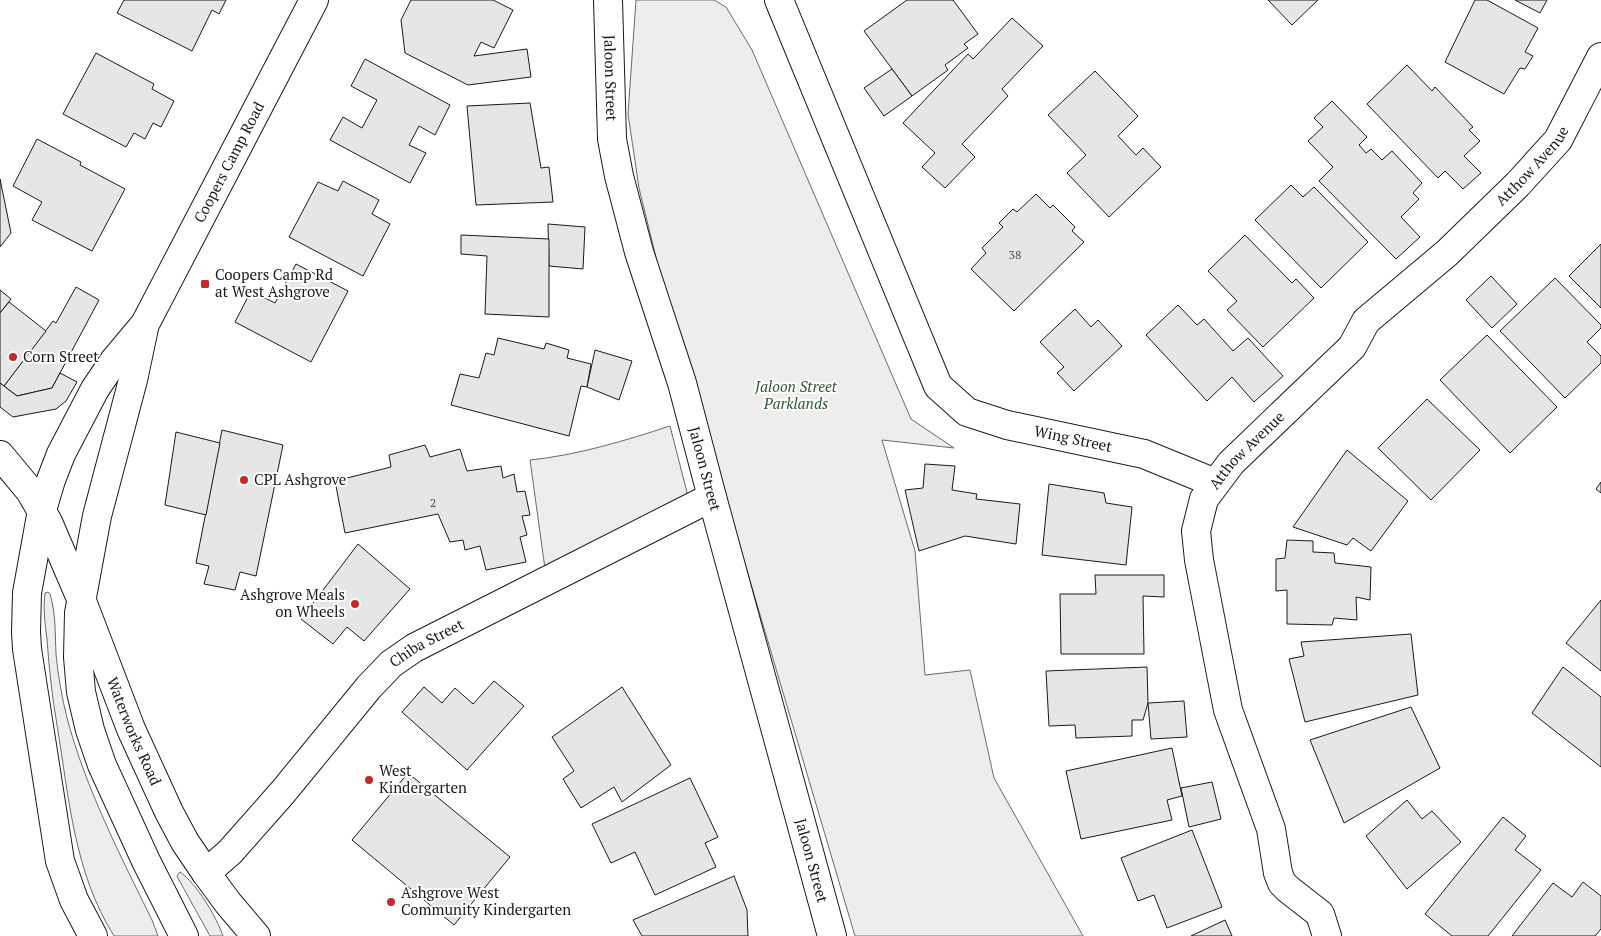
<svg xmlns="http://www.w3.org/2000/svg" width="1601" height="936" viewBox="0 0 1601 936" font-family="'PT Serif',serif">
<rect width="100%" height="100%" fill="#fff"/>
<!-- green -->
<g fill="#ededed" stroke="#6a6a6a">
<polygon points="636,0 714,0 726,7 752,50 911,419 954,448 882,440 915,551 925,675 970,670 994,778 1083,936 855,936 664,290 639,188 628,114"/>
<path d="M670,426L690,504L546,576L530,460C578,455 624,441 670,426Z"/>
<path d="M48,592L50,594C56,614 55,634 56,654C58,675 62,698 67,718C86,789 120,855 152,920L158,936H114C74,872 69,798 57,725C52,696 49,668 47,639C45,624 43,608 45,593Z"/>
<path d="M180,872C197,884 216,916 223,936H210L179,880L177,876Z"/>
</g>
<!-- building -->
<g fill="#e6e6e6" stroke="#1a1a1a">
<polygon points="124,0 226,0 219,14 212,10 192,51 117,13"/>
<polygon points="411,0 493,0 513,10 494,48 481,42 474,56 527,49 531,77 468,85 405,53 401,20"/>
<polygon points="907,0 953,0 978,34 964,44 968,48 945,65 948,70 912,96 864,31"/>
<polygon points="1268,0 1318,0 1292,25"/>
<polygon points="1475,0 1487,0 1538,28 1525,52 1533,56 1525,69 1520,68 1504,94 1445,62"/>
<polygon points="1515,0 1547,0 1540,13"/>
<polygon points="1012,18 1043,46 1002,89 1008,96 962,144 975,157 945,188 922,167 935,153 903,123 968,54 973,59"/>
<polygon points="96,53 154,84 152,89 174,101 161,127 153,123 145,139 134,133 126,147 63,114"/>
<polygon points="365,59 450,105 435,135 419,126 409,145 426,153 410,183 330,140 343,117 362,128 377,100 351,86"/>
<polygon points="1407,65 1432,91 1435,87 1473,127 1469,130 1480,141 1464,156 1481,173 1463,189 1445,171 1438,178 1367,104"/>
<polygon points="892,69 912,96 884,116 864,88"/>
<polygon points="1095,71 1138,116 1118,136 1136,155 1143,148 1161,167 1109,217 1067,173 1086,155 1048,115"/>
<polygon points="1332,101 1367,137 1359,145 1366,153 1371,149 1382,160 1392,151 1422,183 1413,193 1419,199 1401,217 1420,237 1396,259 1319,181 1333,167 1308,141 1323,127 1314,118"/>
<polygon points="530,103 541,168 549,167 553,202 476,205 467,106"/>
<polygon points="37,139 81,162 80,165 125,189 92,251 32,220 42,202 13,186"/>
<polygon points="0,179 11,233 0,247"/>
<polygon points="343,181 379,200 372,214 390,224 363,276 289,237 318,182 338,191"/>
<polygon points="1291,185 1303,197 1314,187 1368,242 1321,288 1255,220"/>
<polygon points="1036,194 1050,208 1053,205 1075,227 1072,231 1084,242 1014,311 971,269 986,253 982,248 1003,227 999,223 1013,209 1017,212"/>
<polygon points="548,224 585,227 583,269 549,266"/>
<polygon points="461,235 549,239 549,317 485,314 487,256 461,254"/>
<polygon points="1245,235 1292,283 1296,279 1314,298 1263,347 1227,310 1237,301 1208,271"/>
<polygon points="1601,244 1601,308 1569,276"/>
<polygon points="296,264 348,291 311,362 235,322 251,291 275,303"/>
<polygon points="1491,276 1517,304 1492,328 1466,300"/>
<polygon points="1555,278 1601,325 1601,328 1587,342 1601,356 1601,363 1565,398 1500,331"/>
<polygon points="76,287 99,300 52,388 17,396 4,386 53,321 56,323"/>
<polygon points="0,290 11,299 0,313"/>
<polygon points="9,302 46,331 4,386 0,383 0,313"/>
<polygon points="1178,305 1197,325 1204,319 1233,351 1248,338 1283,376 1254,402 1232,377 1207,401 1146,335"/>
<polygon points="1075,309 1091,327 1098,320 1122,346 1074,391 1057,373 1064,367 1040,342"/>
<polygon points="1487,335 1557,407 1510,453 1440,380"/>
<polygon points="498,338 544,349 546,343 569,350 567,358 591,364 587,387 581,386 569,436 451,405 460,374 479,378 486,353 494,355"/>
<polygon points="595,350 632,361 619,400 587,387"/>
<polygon points="60,373 77,382 66,401 56,409 13,417 0,407 0,383 17,396 52,388"/>
<polygon points="1427,399 1480,450 1431,500 1378,448"/>
<polygon points="222,430 283,445 256,576 240,572 235,590 204,584 209,566 196,563"/>
<polygon points="176,432 220,443 206,515 165,505"/>
<polygon points="425,445 430,457 460,449 467,471 501,466 503,478 514,474 517,492 525,491 530,515 522,516 527,535 520,537 526,562 486,570 480,546 465,550 463,540 450,542 438,514 345,533 335,481 391,467 389,455"/>
<polygon points="1347,450 1408,501 1371,551 1353,538 1347,545 1293,527"/>
<polygon points="925,464 955,466 952,490 977,494 976,499 1020,504 1016,544 965,536 919,551 905,490 923,488"/>
<polygon points="1601,482 1601,493 1596,489"/>
<polygon points="1049,484 1104,493 1106,503 1132,507 1126,565 1042,555"/>
<polygon points="1287,540 1313,541 1313,552 1334,553 1335,563 1371,567 1370,600 1356,597 1357,620 1334,618 1332,625 1287,624 1287,590 1276,591 1276,559 1285,558"/>
<polygon points="358,544 410,589 364,641 347,627 333,644 301,619"/>
<polygon points="1095,575 1164,575 1164,597 1143,596 1144,654 1061,654 1060,594 1096,594"/>
<polygon points="1601,600 1601,671 1566,643"/>
<polygon points="1411,634 1418,695 1305,722 1289,659 1304,656 1301,642"/>
<polygon points="1147,667 1148,703 1143,720 1132,720 1132,736 1076,738 1075,725 1049,726 1046,671"/>
<polygon points="1563,667 1601,697 1601,767 1532,713"/>
<polygon points="494,681 524,706 467,770 402,712 424,687 442,703 455,688 473,704"/>
<polygon points="622,687 671,765 622,802 614,787 581,808 563,779 574,771 552,737"/>
<polygon points="1184,701 1187,737 1151,739 1148,703"/>
<polygon points="1411,707 1440,768 1344,823 1310,740"/>
<polygon points="1172,748 1182,796 1167,800 1172,820 1081,839 1066,771"/>
<polygon points="408,773 510,857 454,925 352,840"/>
<polygon points="690,778 718,837 705,843 716,867 655,895 635,852 611,863 592,824"/>
<polygon points="1212,782 1221,819 1189,827 1181,788"/>
<polygon points="1407,800 1422,819 1432,811 1461,842 1407,889 1366,836"/>
<polygon points="1503,817 1526,836 1515,850 1541,870 1488,936 1452,936 1425,914"/>
<polygon points="1192,830 1222,907 1167,928 1154,895 1138,901 1121,858"/>
<polygon points="734,876 747,910 748,936 642,936 633,920"/>
<polygon points="1583,882 1601,896 1601,929 1595,936 1512,936 1553,883 1572,897"/>
<polygon points="1225,920 1232,936 1191,936"/>
</g>
<g fill="none" stroke-linecap="round" stroke-linejoin="round">
<defs>
<g id="minor">
<path id="s1" d="M608,0L612,139L619,176L639,252L682,383L712,497L832,936"/>
<path id="s2" d="M779,0L938,386L967,412L1007,425L1144,454L1215,483"/>
<path id="s3" d="M206,873L230,852L283,792L369,687L391,664L414,648L712,497"/>
<path id="s4" d="M1327,936L1320,914L1288,889L1282,883L1278,873L1271,829L1228,710L1199,560L1196,531L1204,499L1231,463L1352,347L1366,321L1447,253L1518,184L1558,140L1601,57"/>
</g>
<g id="major">
<polyline points="144,328 133,380 97,516 79,613 78,657 81,692 90,730 102,765 146,861 184,936"/>
<path id="s5" d="M0,455L30,491L48,522L82,601L131,729L169,812L185,842L206,873L228,903L256,936"/>
<path id="s6" d="M93,936L74,900L60,861L27,649L26,632L27,593L42,510L51,480L61,454L95,389L114,361L145,324L314,0"/>
</g>
</defs>
<!-- minor casing -->
<use href="#minor" stroke="#1a1a1a" stroke-width="30"/>
<!-- major casing -->
<use href="#major" stroke="#1a1a1a" stroke-width="30"/>
<!-- minor -->
<use href="#minor" stroke="#fff" stroke-width="28"/>
<!-- major -->
<use href="#major" stroke="#fff" stroke-width="28"/>
</g>
<!-- markers -->
<g fill="#c62828" stroke="#fff" stroke-width="2">
<rect x="200" y="279" width="10" height="10" rx="2.5"/>
<circle cx="13" cy="357" r="5"/>
<circle cx="244" cy="480" r="5"/>
<circle cx="355" cy="604" r="5"/>
<circle cx="369" cy="780" r="5"/>
<circle cx="391" cy="902" r="5"/>
</g>
<g text-anchor="middle" stroke-width="4" stroke-linejoin="round" paint-order="stroke">
<!-- number labels -->
<g font-size="12" fill="#4d4d4d">
<text x="1015" y="259">38</text>
<text x="433" y="507">2</text>
</g>
<!-- street labels -->
<g font-size="15" fill="#1a1a1a" stroke="#fff">
<text dy="5" stroke="none"><textPath href="#s1" startOffset="78">Jaloon Street</textPath></text>
<text dy="5" stroke="none"><textPath href="#s6" startOffset="834">Coopers Camp Road</textPath></text>
<text dy="5" stroke="none"><textPath href="#s4" startOffset="939">Atthow Avenue</textPath></text>
<text dy="5" stroke="none"><textPath href="#s2" startOffset="566">Wing Street</textPath></text>
<text dy="5" stroke="none"><textPath href="#s4" startOffset="534">Atthow Avenue</textPath></text>
<text dy="5" stroke="none"><textPath href="#s1" startOffset="482">Jaloon Street</textPath></text>
<text dy="5" stroke="none"><textPath href="#s3" startOffset="321">Chiba Street</textPath></text>
<text dy="5" stroke="none"><textPath href="#s5" startOffset="309">Waterworks Road</textPath></text>
<text dy="5" stroke="none"><textPath href="#s1" startOffset="888">Jaloon Street</textPath></text>
</g>
<!-- poi labels -->
<g font-size="15" fill="#1a1a1a" stroke="#fff" text-anchor="start">
<text x="215" y="280">Coopers Camp Rd<tspan x="215" dy="17">at West Ashgrove</tspan></text>
<text x="23" y="362">Corn Street</text>
<text x="254" y="485">CPL Ashgrove</text>
<text x="345" y="600" text-anchor="end">Ashgrove Meals<tspan x="345" dy="17">on Wheels</tspan></text>
<text x="379" y="776">West<tspan x="379" dy="17">Kindergarten</tspan></text>
<text x="401" y="898">Ashgrove West<tspan x="401" dy="17">Community Kindergarten</tspan></text>
</g>
<!-- park labels -->
<g font-size="15" font-style="italic" fill="#2b5a34" stroke="#fff">
<text x="796" y="392">Jaloon Street<tspan x="796" dy="17">Parklands</tspan></text>
</g>
</g>
</svg>
